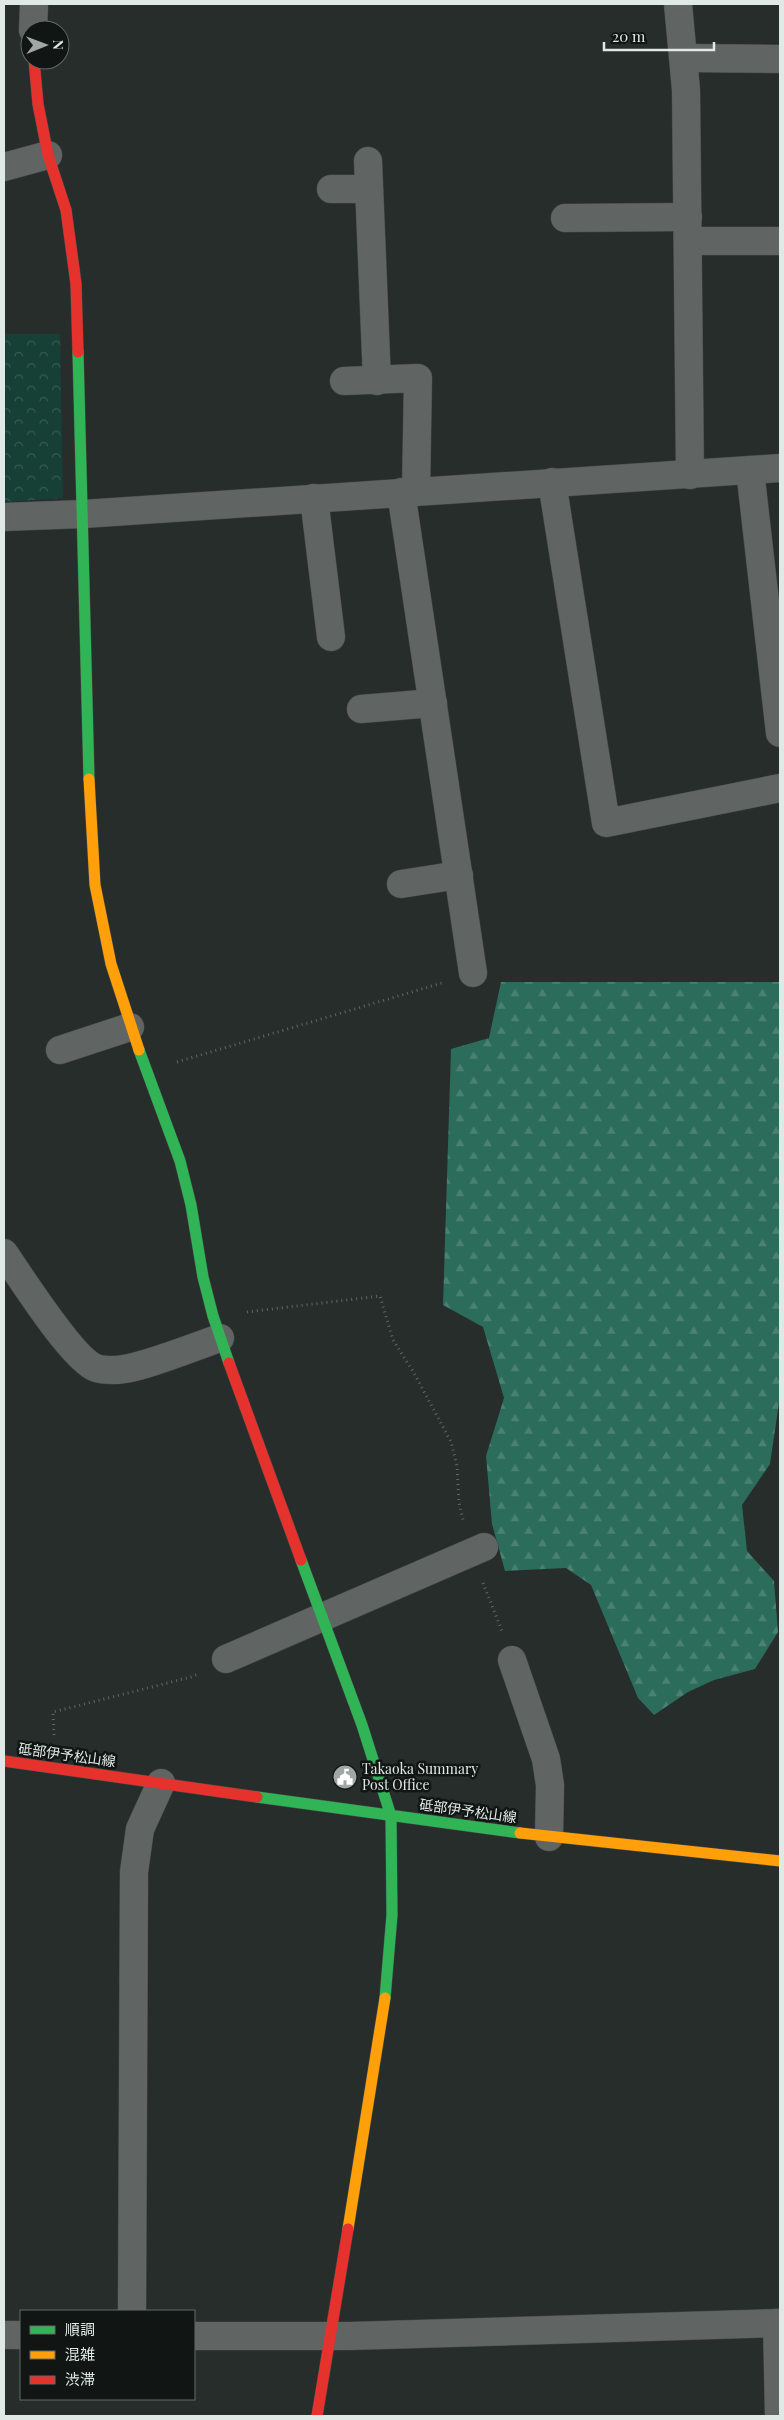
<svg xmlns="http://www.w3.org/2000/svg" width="784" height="2420" viewBox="0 0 784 2420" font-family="'Playfair Display','Noto Sans JP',serif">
<defs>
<pattern id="forest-firs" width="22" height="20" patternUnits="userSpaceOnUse" patternTransform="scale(1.25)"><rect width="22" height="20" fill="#2c6c5b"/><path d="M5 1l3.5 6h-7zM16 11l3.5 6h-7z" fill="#4a8173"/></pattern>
<pattern id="park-crowns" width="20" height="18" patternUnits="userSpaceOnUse" patternTransform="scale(1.25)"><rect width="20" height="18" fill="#163f35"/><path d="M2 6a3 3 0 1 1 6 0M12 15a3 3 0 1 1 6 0" fill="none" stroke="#385b52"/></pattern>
</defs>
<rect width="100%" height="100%" fill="#262d2b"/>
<!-- forest -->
<polygon fill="url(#forest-firs)" points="501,982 780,982 780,1396 770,1464 742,1505 747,1551 774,1581 778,1632 755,1669 714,1680 688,1692 654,1715 638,1698 591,1585 566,1568 505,1571 492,1524 486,1456 504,1398 483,1327 443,1305 451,1049 489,1038"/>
<!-- park -->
<polygon fill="url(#park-crowns)" points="4,334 60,334 63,498 4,502"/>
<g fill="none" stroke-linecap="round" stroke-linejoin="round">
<defs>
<g id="street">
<polyline points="678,4 686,90 690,475"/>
<polyline points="33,30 34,4"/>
<polyline points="684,58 780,59"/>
<polyline points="368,161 377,381"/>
<polyline points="4,167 48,155"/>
<polyline points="331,189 369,189"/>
<polyline points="565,218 688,217"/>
<polyline points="688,241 780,241"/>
<polyline points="344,381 418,378 416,491"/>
<polyline points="750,470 780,733"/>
<polyline points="552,482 606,823 780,788"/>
<polyline points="401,492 473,973"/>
<polyline points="314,498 331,637"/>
<polyline points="4,517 83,514 780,468"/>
<polyline points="361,709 433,703"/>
<polyline points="401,884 459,875"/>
<polyline points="60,1050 130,1027"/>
<path d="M4,1253C20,1276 72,1359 96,1368C101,1370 110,1370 115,1370C138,1370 196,1346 220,1338"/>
<polyline points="226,1659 484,1547"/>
<polyline points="512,1660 546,1759 550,1785 549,1837"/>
<polyline points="132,2311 134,1872 140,1829 161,1783"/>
<polyline points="777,2323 779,2416"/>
<polyline points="4,2335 21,2335"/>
<polyline points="194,2336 349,2336 780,2323"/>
</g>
<g id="fast">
<polyline points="78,352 89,779"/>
<polyline points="139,1050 180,1161 191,1205 203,1277 213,1316 229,1363"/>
<polyline points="301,1560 362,1725 391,1816 392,1915 385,1998"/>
<polyline points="257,1797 520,1833"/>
</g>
<g id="slow">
<polyline points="89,779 95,885 111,964 139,1050"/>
<polyline points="520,1833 780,1861"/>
<polyline points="348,2229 385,1998"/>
</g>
<g id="jam">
<polyline points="34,60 38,104 48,155 66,210 76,284 78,352"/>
<polyline points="229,1363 301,1560"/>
<polyline points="4,1761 257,1797"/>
<polyline points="317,2416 348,2229"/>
</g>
</defs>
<!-- street casing -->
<use href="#street" stroke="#424746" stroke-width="29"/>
<!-- fast casing -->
<use href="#fast" stroke="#424746" stroke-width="12"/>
<!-- slow casing -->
<use href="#slow" stroke="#424746" stroke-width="12"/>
<!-- jam casing -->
<use href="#jam" stroke="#424746" stroke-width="12"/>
<!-- path -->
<g stroke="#626665" stroke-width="3" stroke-dasharray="1 4" stroke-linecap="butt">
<polyline points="177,1062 442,983"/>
<polyline points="247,1312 380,1296 393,1340 414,1373 451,1442 457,1466 459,1503 463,1520"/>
<polyline points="483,1583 502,1631"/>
<polyline points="54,1735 53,1712 191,1677 198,1674"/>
</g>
<!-- street -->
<use href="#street" stroke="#606463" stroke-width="28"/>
<!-- fast -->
<use href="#fast" stroke="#30b455" stroke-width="11"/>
<!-- slow -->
<use href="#slow" stroke="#ff9f0a" stroke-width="11"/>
<!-- jam -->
<use href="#jam" stroke="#e5322d" stroke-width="11"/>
</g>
<!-- icons -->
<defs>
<symbol id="civic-disc" viewBox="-11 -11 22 22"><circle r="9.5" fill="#a0a7a5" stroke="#111615"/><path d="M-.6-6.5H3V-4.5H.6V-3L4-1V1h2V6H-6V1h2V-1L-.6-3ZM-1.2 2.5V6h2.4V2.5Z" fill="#fff"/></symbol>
</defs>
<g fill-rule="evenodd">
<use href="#civic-disc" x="331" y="1763" width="28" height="28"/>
</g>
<g text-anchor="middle" stroke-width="5" stroke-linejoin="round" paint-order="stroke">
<!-- street labels -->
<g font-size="14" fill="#e1e9e7" stroke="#111615">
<text transform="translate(67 1755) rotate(8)" y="5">砥部伊予松山線</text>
<text transform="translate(468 1811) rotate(8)" y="5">砥部伊予松山線</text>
</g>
<!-- poi labels -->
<g font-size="14" fill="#e1e9e7" stroke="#111615" text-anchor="start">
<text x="362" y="1774">Takaoka Summary<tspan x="362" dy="16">Post Office</tspan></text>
</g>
</g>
<!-- border -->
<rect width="784" height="2420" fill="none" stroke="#e1e9e7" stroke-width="10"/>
<!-- legend -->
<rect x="20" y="2310" width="175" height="90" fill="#111615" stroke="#646a69"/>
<rect x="30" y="2326" width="25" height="8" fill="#30b455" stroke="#646a69"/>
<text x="65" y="2335" font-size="15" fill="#e1e9e7">順調</text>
<rect x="30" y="2351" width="25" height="8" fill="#ff9f0a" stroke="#646a69"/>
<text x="65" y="2360" font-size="15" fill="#e1e9e7">混雑</text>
<rect x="30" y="2376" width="25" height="8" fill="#e5322d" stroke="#646a69"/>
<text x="65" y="2385" font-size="15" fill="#e1e9e7">渋滞</text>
<!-- north arrow -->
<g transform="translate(45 45) rotate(89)"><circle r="24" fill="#111615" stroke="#646a69"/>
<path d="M0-4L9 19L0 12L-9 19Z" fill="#a0a7a5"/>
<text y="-8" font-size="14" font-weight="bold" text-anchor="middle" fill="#e1e9e7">N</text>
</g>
<!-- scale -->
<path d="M604 42v8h110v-8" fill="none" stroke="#e1e9e7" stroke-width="2.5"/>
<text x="612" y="42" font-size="15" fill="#e1e9e7" stroke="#111615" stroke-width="4" paint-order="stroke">20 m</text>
</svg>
